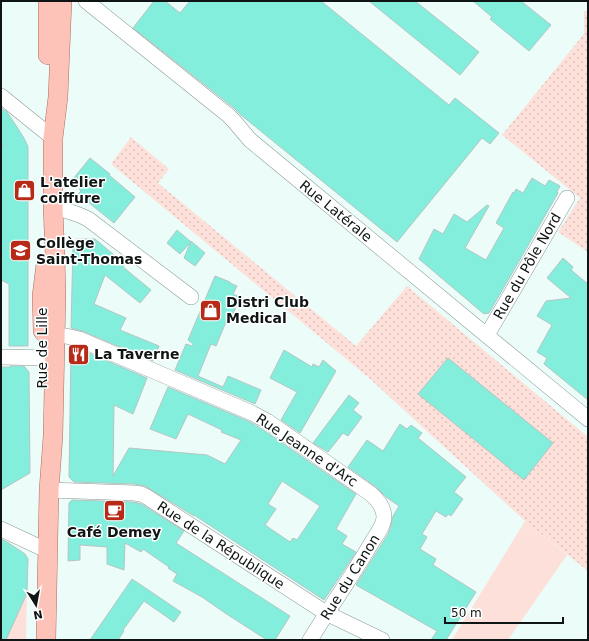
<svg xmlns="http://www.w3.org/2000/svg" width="589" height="641" viewBox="0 0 589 641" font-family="'DejaVu Sans',sans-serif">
<defs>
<pattern id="grass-dots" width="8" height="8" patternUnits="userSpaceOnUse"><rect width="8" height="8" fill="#fee0da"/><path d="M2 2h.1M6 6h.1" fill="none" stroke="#d8bfba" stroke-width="1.8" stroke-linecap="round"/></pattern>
</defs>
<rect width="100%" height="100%" fill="#ecfdf9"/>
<!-- grass -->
<g fill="url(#grass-dots)">
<polygon points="584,11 588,11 588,252 558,232 580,198 502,135 584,34"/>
<polygon points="131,137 169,169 158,183 356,346 407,286 588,437 588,571 525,521 369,378 111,164"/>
</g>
<!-- garden -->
<g fill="#fee0da">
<polygon points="525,521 567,555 508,640 452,640"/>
<polygon points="1,574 27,585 26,640 1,640"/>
</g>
<!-- building -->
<g fill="#84eedd" stroke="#b5c5c2" fill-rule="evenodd">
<polygon points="154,1 165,1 180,13 190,1 321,1 449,105 455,98 499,133 490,144 482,138 397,242 241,115 234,108 133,28"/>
<polygon points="369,1 415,1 479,52 460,75"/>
<polygon points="473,1 521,1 551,25 529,51 490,19 492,17"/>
<polygon points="1,108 7,112 17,127 25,140 28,147 28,346 9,346 9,284 1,280 1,148 3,145 1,144"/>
<polygon points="90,158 110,174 109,175 135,197 114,223 78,194 81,191 79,189 81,186 73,179"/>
<polygon points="532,178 545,186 549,180 560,186 557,192 558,193 518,263 489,313 484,314 419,259 434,229 443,234 454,214 467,222 487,205 489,206 465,248 486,260 504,228 496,223 513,192 514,193 516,189 523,193"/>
<polygon points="177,230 191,242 180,254 167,243"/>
<polygon points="77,239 95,239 125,264 123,267 151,290 140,303 105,275 94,304 126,318 120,330 159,346 153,361 82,331 71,328 73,244"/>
<polygon points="191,241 205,253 195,266 184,258"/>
<polygon points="563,258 573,267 571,270 588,284 588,400 544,364 547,358 537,352 552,325 537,316 546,301 571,298 547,278"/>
<polygon points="215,276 230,282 230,283 237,286 233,294 240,297 229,324 226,322 216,346 211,344 198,376 223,387 228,376 261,390 255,404 175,370 186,344 192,346 193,344 188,340"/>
<path d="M75,347L147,378L133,414L114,405L113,476L129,448L207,455L225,464L241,440L221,432L222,430L188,414L176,439L150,429L168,387L248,421L262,429L356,494L336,529L347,536L342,544L356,552L324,600L194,515V516L145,486L134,484L74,482L69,477L71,351ZM282,481L320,506L297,540L293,538L290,542L265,525L276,509L268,504Z"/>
<polygon points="284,350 312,367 313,364 319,367 323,360 336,371 300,433 281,420 297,392 270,378"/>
<polygon points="448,358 553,443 524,480 418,394"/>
<polygon points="10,366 24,366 29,372 30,473 1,490 1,367 10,367"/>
<polygon points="349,395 359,403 353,410 362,417 348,436 343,433 328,452 313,443"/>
<polygon points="400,424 407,429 411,425 422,433 418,438 466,477 454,492 463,499 451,516 448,514 446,517 436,511 422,534 427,537 420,549 436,559 433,565 476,592 446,640 431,640 437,631 356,585 388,534 391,526 393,516 399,506 386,497 376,487 348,467 367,440 383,451"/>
<polygon points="72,500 133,502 138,503 143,505 184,531 176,543 290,616 275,640 267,640 225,613 202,597 173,581 177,574 168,568 169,567 143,549 141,552 125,543 124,570 107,564 107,547 80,545 80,560 68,561 69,503"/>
<polygon points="1,539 7,542 25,554 28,559 27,593 6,640 1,640"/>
<polygon points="132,579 181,612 174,622 144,601 123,630 124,631 118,640 90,640"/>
</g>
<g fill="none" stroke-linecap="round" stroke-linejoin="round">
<defs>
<g id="minor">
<polyline points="86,1 228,115 234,121 250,140 588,419"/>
<polyline points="1,96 53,138"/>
<path d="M53,207C65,210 77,213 88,219L191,297"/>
<path d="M44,335L66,336L79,339L252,413L267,421L307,449L371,494C378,500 384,507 384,517C384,525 377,534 372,542C353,575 330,607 310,640"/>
<polyline points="487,335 567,198"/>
<polyline points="1,357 55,358"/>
<polyline points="49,490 134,493 141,494 147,497 326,613 382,640"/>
<polyline points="1,529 48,551"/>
</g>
<g id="major">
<polyline points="48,55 48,1"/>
<polyline points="43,331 42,296 46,264"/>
<polyline points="46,640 49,490 53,436 56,294 55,255 53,207 53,138 58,97 62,1"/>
</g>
</defs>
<!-- minor casing -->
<use href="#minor" stroke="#8b9a97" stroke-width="16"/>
<!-- major casing -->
<use href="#major" stroke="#aa6c60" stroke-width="20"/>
<!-- minor -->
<use href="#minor" stroke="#fff" stroke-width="15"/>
<!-- major -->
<use href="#major" stroke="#fec3b8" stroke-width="19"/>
</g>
<!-- icons -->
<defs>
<symbol id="shop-square" viewBox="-11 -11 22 22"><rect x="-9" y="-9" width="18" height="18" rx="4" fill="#b72a17" stroke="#fff"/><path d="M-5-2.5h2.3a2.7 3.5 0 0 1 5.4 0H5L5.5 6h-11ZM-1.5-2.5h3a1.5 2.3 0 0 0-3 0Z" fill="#fff"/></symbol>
<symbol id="school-square" viewBox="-11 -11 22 22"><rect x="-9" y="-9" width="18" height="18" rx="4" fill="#b72a17" stroke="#fff"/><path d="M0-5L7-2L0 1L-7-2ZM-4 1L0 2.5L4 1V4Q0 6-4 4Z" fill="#fff"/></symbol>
<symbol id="restaurant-square" viewBox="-11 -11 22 22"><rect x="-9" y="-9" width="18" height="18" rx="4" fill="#b72a17" stroke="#fff"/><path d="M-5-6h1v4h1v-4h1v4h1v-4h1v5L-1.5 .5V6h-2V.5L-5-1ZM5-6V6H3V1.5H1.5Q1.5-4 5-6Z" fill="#fff"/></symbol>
<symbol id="cafe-square" viewBox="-11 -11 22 22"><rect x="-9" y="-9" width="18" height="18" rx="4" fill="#b72a17" stroke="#fff"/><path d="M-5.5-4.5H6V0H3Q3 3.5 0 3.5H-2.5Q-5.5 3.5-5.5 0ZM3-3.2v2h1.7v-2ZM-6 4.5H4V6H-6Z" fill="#fff"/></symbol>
</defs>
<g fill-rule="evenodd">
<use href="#shop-square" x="12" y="178" width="25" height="25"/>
<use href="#school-square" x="8" y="238" width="25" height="25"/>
<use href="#shop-square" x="198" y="298" width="25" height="25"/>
<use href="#restaurant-square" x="66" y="342" width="25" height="25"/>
<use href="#cafe-square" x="102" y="498" width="25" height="25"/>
</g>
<g text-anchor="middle" stroke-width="3" stroke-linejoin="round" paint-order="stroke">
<!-- poi labels -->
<g font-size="14" font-weight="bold" fill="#0f1514" stroke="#fff" text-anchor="start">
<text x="40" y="187">L'atelier<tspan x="40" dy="16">coiffure</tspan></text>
<text x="36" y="248">Collège<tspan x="36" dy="16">Saint-Thomas</tspan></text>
<text x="226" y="307">Distri Club<tspan x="226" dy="16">Medical</tspan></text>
<text x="94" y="359">La Taverne</text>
<text x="114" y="537" text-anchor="middle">Café Demey</text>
</g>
<!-- street labels -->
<g font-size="14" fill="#0f1514" stroke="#fff">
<text transform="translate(336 211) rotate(39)" y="5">Rue Latérale</text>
<text transform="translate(527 266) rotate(-60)" y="5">Rue du Pôle Nord</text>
<text transform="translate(42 348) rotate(-90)" y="5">Rue de Lille</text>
<text transform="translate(307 450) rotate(34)" y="5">Rue Jeanne d'Arc</text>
<text transform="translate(221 545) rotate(33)" y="5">Rue de la République</text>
<text transform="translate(350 577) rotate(-58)" y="5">Rue du Canon</text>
</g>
</g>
<!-- border -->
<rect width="589" height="641" fill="none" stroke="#0f1514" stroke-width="4"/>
<!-- north arrow -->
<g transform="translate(36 605) rotate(169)" stroke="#ffffff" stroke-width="3" paint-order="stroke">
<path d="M0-3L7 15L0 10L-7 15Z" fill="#0f1514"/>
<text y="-6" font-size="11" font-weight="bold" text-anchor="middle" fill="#0f1514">N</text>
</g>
<!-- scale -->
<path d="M445 617v6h118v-6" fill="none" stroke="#0f1514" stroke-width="2"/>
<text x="451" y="617" font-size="12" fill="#0f1514" stroke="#ffffff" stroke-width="3" paint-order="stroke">50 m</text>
</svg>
